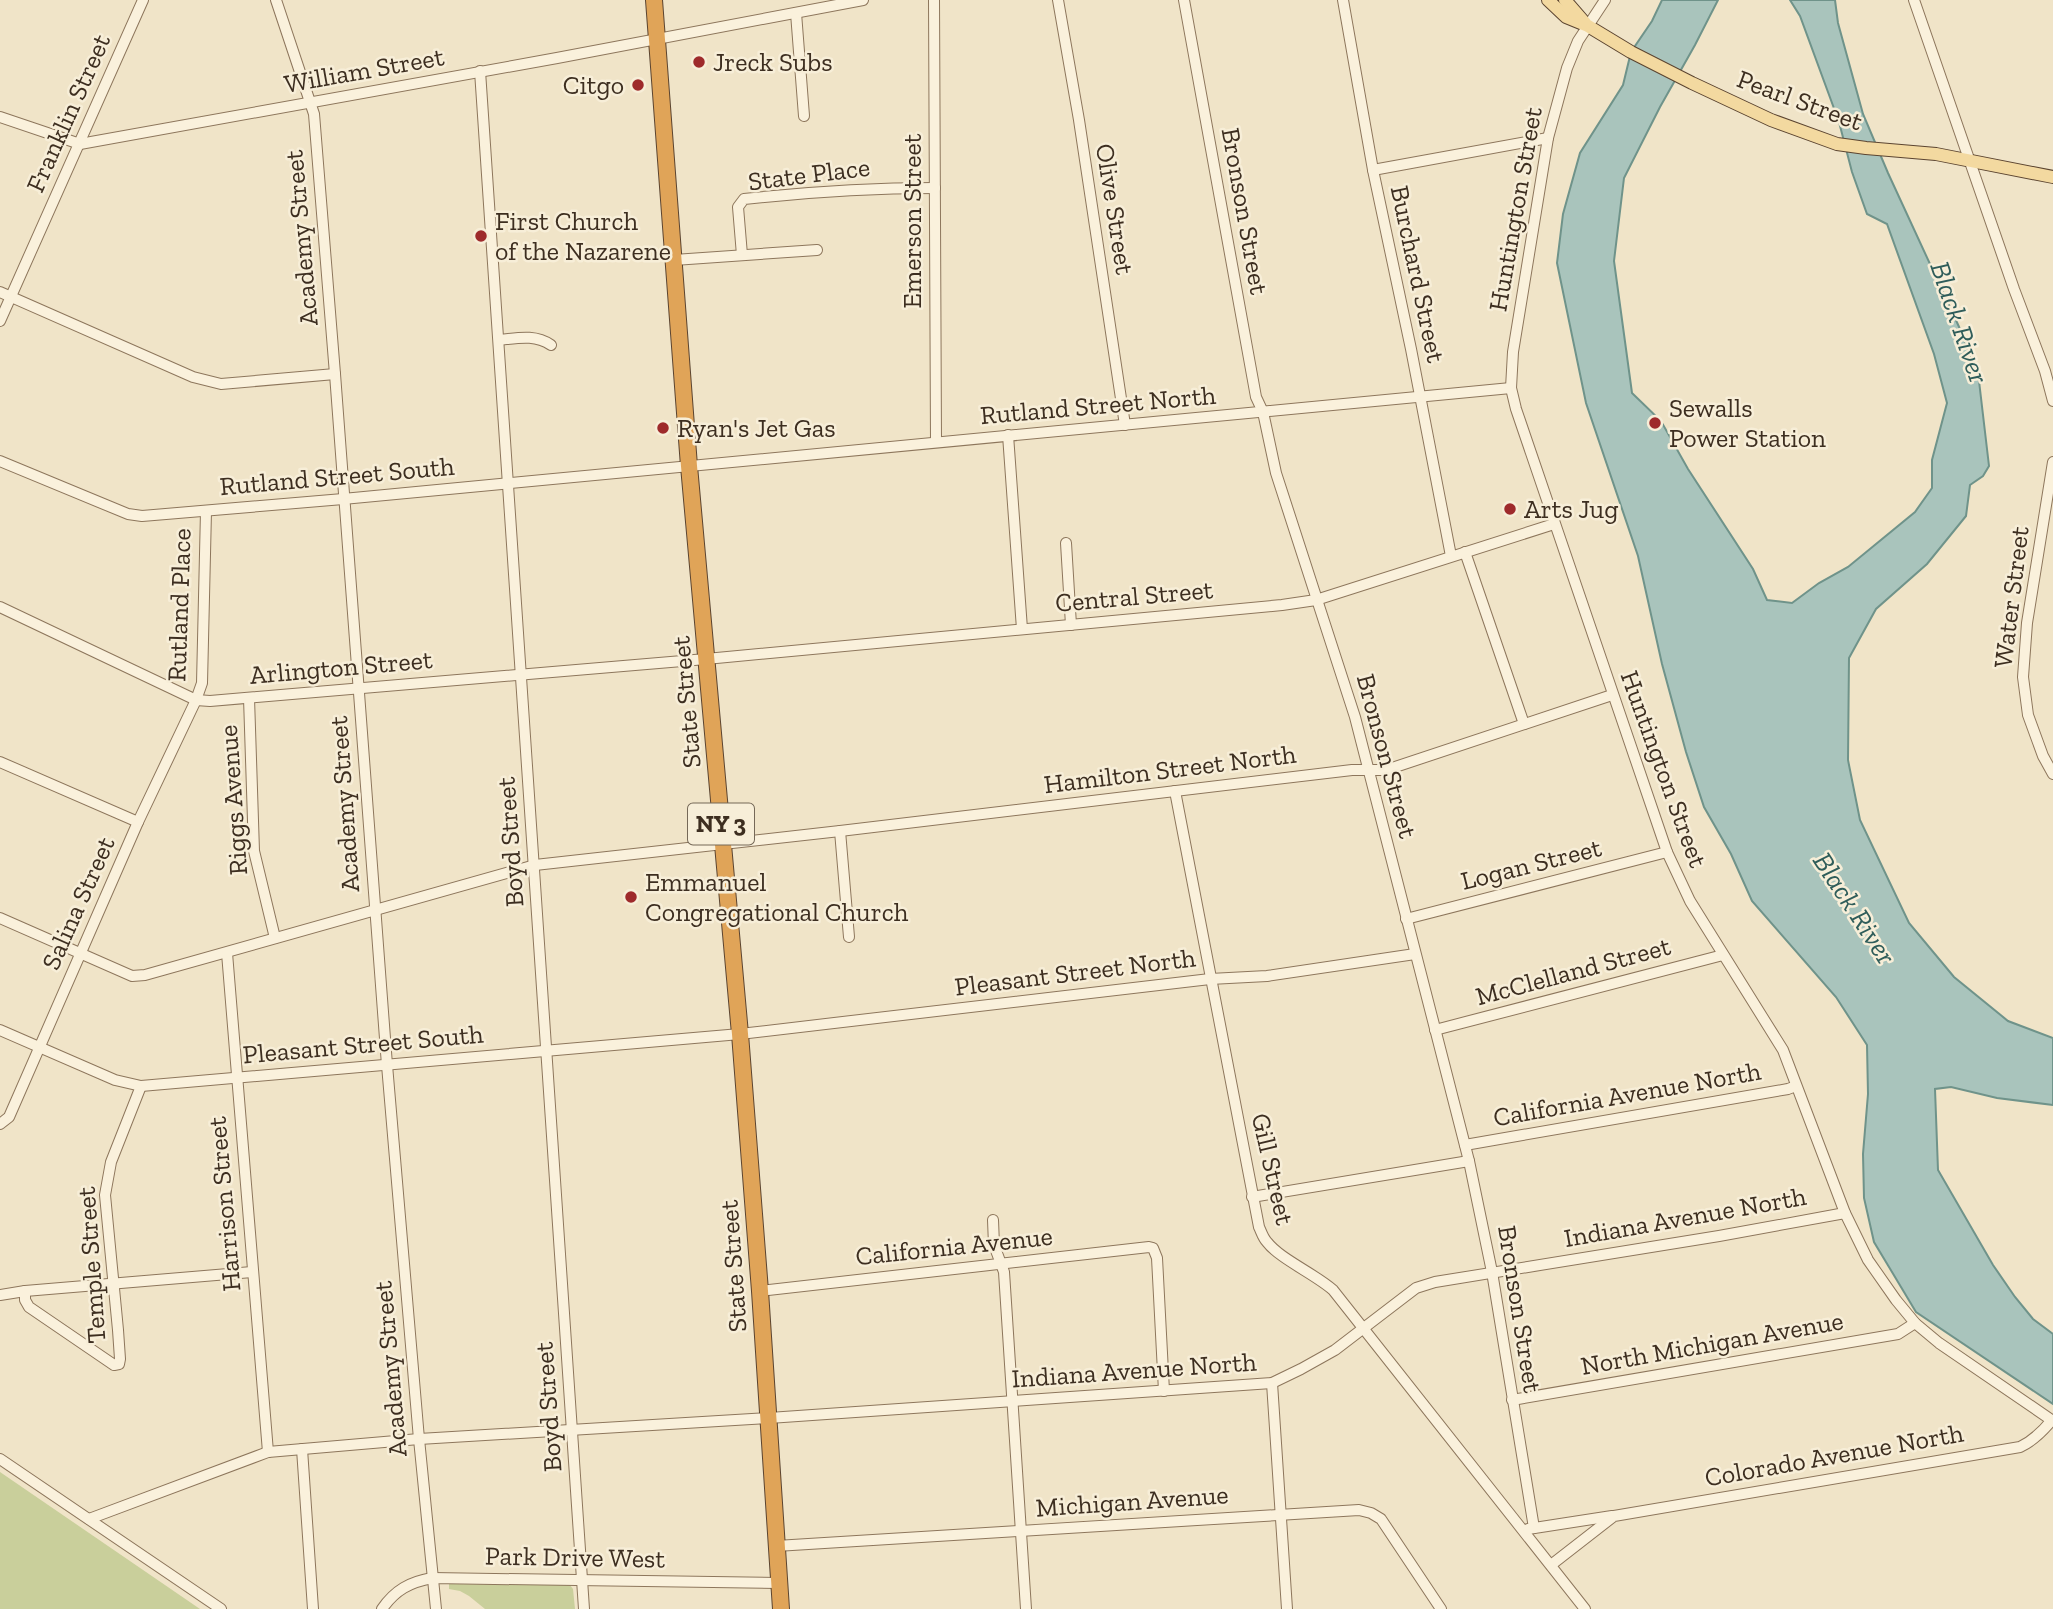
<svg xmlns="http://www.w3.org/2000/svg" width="2053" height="1609" viewBox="0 0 2053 1609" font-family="'Zilla Slab',serif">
<rect width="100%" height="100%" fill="#f0e4c8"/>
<!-- green -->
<g fill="#c9cf9b">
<polygon points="0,1472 200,1609 0,1609"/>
<polygon points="449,1584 570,1585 573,1589 575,1609 485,1609 469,1596 460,1591 449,1589"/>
</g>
<!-- water -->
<polygon fill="#a9c4bc" stroke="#6f938a" stroke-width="2" points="1662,0 1718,0 1695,45 1660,107 1624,178 1614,261 1632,393 1661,421 1688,469 1753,569 1767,600 1792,603 1819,583 1848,567 1915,512 1932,488 1932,460 1947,403 1934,354 1887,224 1867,214 1852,172 1839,122 1800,16 1790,0 1835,0 1838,23 1863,114 1888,173 1960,329 1979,381 1989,466 1983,476 1970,485 1966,516 1927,564 1876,609 1849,658 1848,760 1860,820 1909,923 1954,977 2008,1021 2053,1038 2053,1105 1997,1098 1951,1087 1935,1089 1938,1170 1993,1265 2015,1297 2033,1319 2053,1334 2053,1404 1916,1312 1874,1242 1864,1198 1863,1154 1868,1094 1867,1045 1836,997 1752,901 1731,854 1704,807 1686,752 1662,664 1638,556 1586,403 1557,263 1563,214 1580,153 1623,85 1631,52 1652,21"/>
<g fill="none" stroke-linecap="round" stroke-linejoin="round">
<defs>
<g id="minor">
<polyline points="276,0 314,114 335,374 387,1065 419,1439 436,1609"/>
<polyline points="934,0 936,442"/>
<polyline points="1058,0 1079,120 1125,425"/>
<polyline points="1184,0 1256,397 1263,412 1276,473 1355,717 1469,1161 1492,1272 1534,1528"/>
<polyline points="1343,0 1373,170 1411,349 1451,556"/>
<polyline points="1605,0 1578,41 1567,68 1548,138 1513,352 1511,388 1516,409 1667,852 1690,901 1783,1050 1845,1213 1868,1260 1896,1300 1915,1323 1939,1343 2053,1421"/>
<polyline points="1914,0 2014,289 2045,371 2053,401"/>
<polyline points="796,13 804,116"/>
<polyline points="480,71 584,1609"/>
<polyline points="0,117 80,144 557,58 863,0"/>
<polyline points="1373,170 1548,138"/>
<path d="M742,255L738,207L744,199C808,192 871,188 935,188"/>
<polyline points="674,260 817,250"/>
<polyline points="0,292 193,377 221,384 335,374"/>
<polyline points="0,321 143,0"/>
<path d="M499,340C518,338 535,334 551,345"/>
<polyline points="1008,435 1022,629"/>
<polyline points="0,461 128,514 142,516 343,499 1511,388"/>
<polyline points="2053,462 2027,623 2023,677 2028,715 2043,756 2053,774"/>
<polyline points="1066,543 1071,625"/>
<polyline points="1465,552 1524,724"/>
<polyline points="0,607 196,700 210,701 706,659 1282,605 1316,600 1554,524"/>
<polyline points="249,698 254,851 275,938"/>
<polyline points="0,762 138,822"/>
<path d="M1175,791L1259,1227C1261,1231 1263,1238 1267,1242C1280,1259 1315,1274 1333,1290L1585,1609"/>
<polyline points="840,831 849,937"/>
<polyline points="0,918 132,976 145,975 535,865 840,831 1352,770 1386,770 1612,695"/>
<polyline points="1406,919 1667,852"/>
<polyline points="227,953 268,1452"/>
<polyline points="0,1030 115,1080 141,1086 740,1034 1210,979 1267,976 1415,954"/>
<polyline points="1435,1030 1723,955"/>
<polyline points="0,1124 9,1117 138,822 196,700 202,683 206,511"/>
<polyline points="1465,1145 1788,1089 1796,1086"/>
<polyline points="1252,1197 1469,1161"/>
<polyline points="993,1220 994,1245 1004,1272 1026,1609"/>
<polyline points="25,1291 25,1300 29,1307 114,1365 119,1364 120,1359 118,1330 105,1195 111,1162 141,1086"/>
<polyline points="760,1291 1149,1247 1153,1248 1157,1258 1164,1391"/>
<polyline points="0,1295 25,1291 252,1272"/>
<polyline points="1272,1383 1287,1609"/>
<polyline points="1512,1400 1898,1334 1915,1323"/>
<polyline points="302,1449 313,1609"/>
<polyline points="0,1459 221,1609"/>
<polyline points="89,1519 268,1452 419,1439 769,1418 1272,1383 1301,1369 1335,1350 1416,1288 1435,1282 1719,1236 1845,1213"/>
<polyline points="1528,1529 1612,1516"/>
<polyline points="776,1546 1359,1510 1371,1513 1381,1519 1441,1609"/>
<path d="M1551,1565L1614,1516L2020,1447C2033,1441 2043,1431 2052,1420"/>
<path d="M382,1609C395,1590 410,1582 432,1578L778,1583"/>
</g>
<g id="major">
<polyline points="1548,0 1566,17 1588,26 1631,52 1692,83 1771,120 1837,144 1866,148 1936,154 2053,177"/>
<polyline points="1565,0 1585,23"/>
</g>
<polyline id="highway" points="654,0 689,466 740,1034 760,1291 781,1609"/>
</defs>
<!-- minor casing -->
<use href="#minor" stroke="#8d765c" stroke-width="12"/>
<!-- major casing -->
<use href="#major" stroke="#5b4430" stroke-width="14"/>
<!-- highway casing -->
<use href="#highway" stroke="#5b4430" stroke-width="18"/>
<!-- minor -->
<use href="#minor" stroke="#faf1dc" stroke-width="10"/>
<!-- major -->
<use href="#major" stroke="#f3d9a0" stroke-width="12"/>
<!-- highway -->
<use href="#highway" stroke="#e0a458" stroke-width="16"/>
</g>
<!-- markers -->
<g fill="#9e2a2b" stroke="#f7eed8" stroke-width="2.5">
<circle cx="699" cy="62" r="7"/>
<circle cx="638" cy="85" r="7"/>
<circle cx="481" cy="236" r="7"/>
<circle cx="1655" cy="423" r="7"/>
<circle cx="663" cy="428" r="7"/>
<circle cx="1510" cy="509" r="7"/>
<circle cx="631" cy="897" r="7"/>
</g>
<g text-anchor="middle" stroke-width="5" stroke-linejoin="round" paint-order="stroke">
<!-- shield labels -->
<rect fill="#f7eed8" stroke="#756857" stroke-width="2" x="688" y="803.5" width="66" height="41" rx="5"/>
<g font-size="24" font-weight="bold" fill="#3d2e20">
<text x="721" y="832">NY 3</text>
</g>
<!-- poi labels -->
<g font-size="26" fill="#3d2e20" stroke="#f7eed8" text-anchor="start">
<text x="713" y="71">Jreck Subs</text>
<text x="624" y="94" text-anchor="end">Citgo</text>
<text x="495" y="230">First Church<tspan x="495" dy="30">of the Nazarene</tspan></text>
<text x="1669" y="417">Sewalls<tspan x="1669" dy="30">Power Station</tspan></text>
<text x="677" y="437">Ryan's Jet Gas</text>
<text x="1524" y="518">Arts Jug</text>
<text x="645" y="891">Emmanuel<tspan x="645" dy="30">Congregational Church</tspan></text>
</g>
<!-- street labels -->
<g font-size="26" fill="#3d2e20" stroke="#f7eed8">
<text transform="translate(364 70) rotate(-10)" y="9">William Street</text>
<text transform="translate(1800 100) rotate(20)" y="9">Pearl Street</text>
<text transform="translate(68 113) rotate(-66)" y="9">Franklin Street</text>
<text transform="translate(809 174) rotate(-7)" y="9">State Place</text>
<text transform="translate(1115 209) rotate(81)" y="9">Olive Street</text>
<text transform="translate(1515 209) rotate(-80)" y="9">Huntington Street</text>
<text transform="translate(1245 211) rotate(80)" y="9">Bronson Street</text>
<text transform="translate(912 221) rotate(-90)" y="9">Emerson Street</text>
<text transform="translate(301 238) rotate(-95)" y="9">Academy Street</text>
<text transform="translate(1418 274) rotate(78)" y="9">Burchard Street</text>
<text transform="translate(1098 405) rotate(-5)" y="9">Rutland Street North</text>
<text transform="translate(337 476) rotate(-5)" y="9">Rutland Street South</text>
<text transform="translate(1134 596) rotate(-5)" y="9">Central Street</text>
<text transform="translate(2011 597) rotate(-83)" y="9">Water Street</text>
<text transform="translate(179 605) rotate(-88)" y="9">Rutland Place</text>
<text transform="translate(341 667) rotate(-5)" y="9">Arlington Street</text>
<text transform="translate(686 702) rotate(-95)" y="9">State Street</text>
<text transform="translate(1387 756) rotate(75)" y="9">Bronson Street</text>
<text transform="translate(1170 769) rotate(-7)" y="9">Hamilton Street North</text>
<text transform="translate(1664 769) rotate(70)" y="9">Huntington Street</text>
<text transform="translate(233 800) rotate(-94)" y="9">Riggs Avenue</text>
<text transform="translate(344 804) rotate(-94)" y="9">Academy Street</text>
<text transform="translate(510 842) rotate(-94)" y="9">Boyd Street</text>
<text transform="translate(1531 864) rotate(-14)" y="9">Logan Street</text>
<text transform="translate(78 903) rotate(-66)" y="9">Salina Street</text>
<text transform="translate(1573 971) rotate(-15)" y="9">McClelland Street</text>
<text transform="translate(1075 972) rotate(-7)" y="9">Pleasant Street North</text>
<text transform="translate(363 1044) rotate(-5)" y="9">Pleasant Street South</text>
<text transform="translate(1627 1094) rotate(-10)" y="9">California Avenue North</text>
<text transform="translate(1273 1169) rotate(77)" y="9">Gill Street</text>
<text transform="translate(224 1204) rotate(-95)" y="9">Harrison Street</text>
<text transform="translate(1685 1217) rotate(-10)" y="9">Indiana Avenue North</text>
<text transform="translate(954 1246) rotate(-6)" y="9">California Avenue</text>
<text transform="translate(91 1265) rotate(-94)" y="9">Temple Street</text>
<text transform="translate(733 1266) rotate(-94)" y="9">State Street</text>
<text transform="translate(1520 1309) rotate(81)" y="9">Bronson Street</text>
<text transform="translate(1712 1343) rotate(-10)" y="9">North Michigan Avenue</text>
<text transform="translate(390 1369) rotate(-95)" y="9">Academy Street</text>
<text transform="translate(1134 1370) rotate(-4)" y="9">Indiana Avenue North</text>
<text transform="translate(548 1407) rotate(-94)" y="9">Boyd Street</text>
<text transform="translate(1834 1455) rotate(-10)" y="9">Colorado Avenue North</text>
<text transform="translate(1132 1501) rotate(-4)" y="9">Michigan Avenue</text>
<text transform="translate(575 1557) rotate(1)" y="9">Park Drive West</text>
</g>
<!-- water labels -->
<g font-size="28" font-style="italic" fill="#2f5d5a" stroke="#f7eed8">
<text transform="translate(1960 322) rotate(71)" y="10">Black River</text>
<text transform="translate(1855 908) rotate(57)" y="10">Black River</text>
</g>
</g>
</svg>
